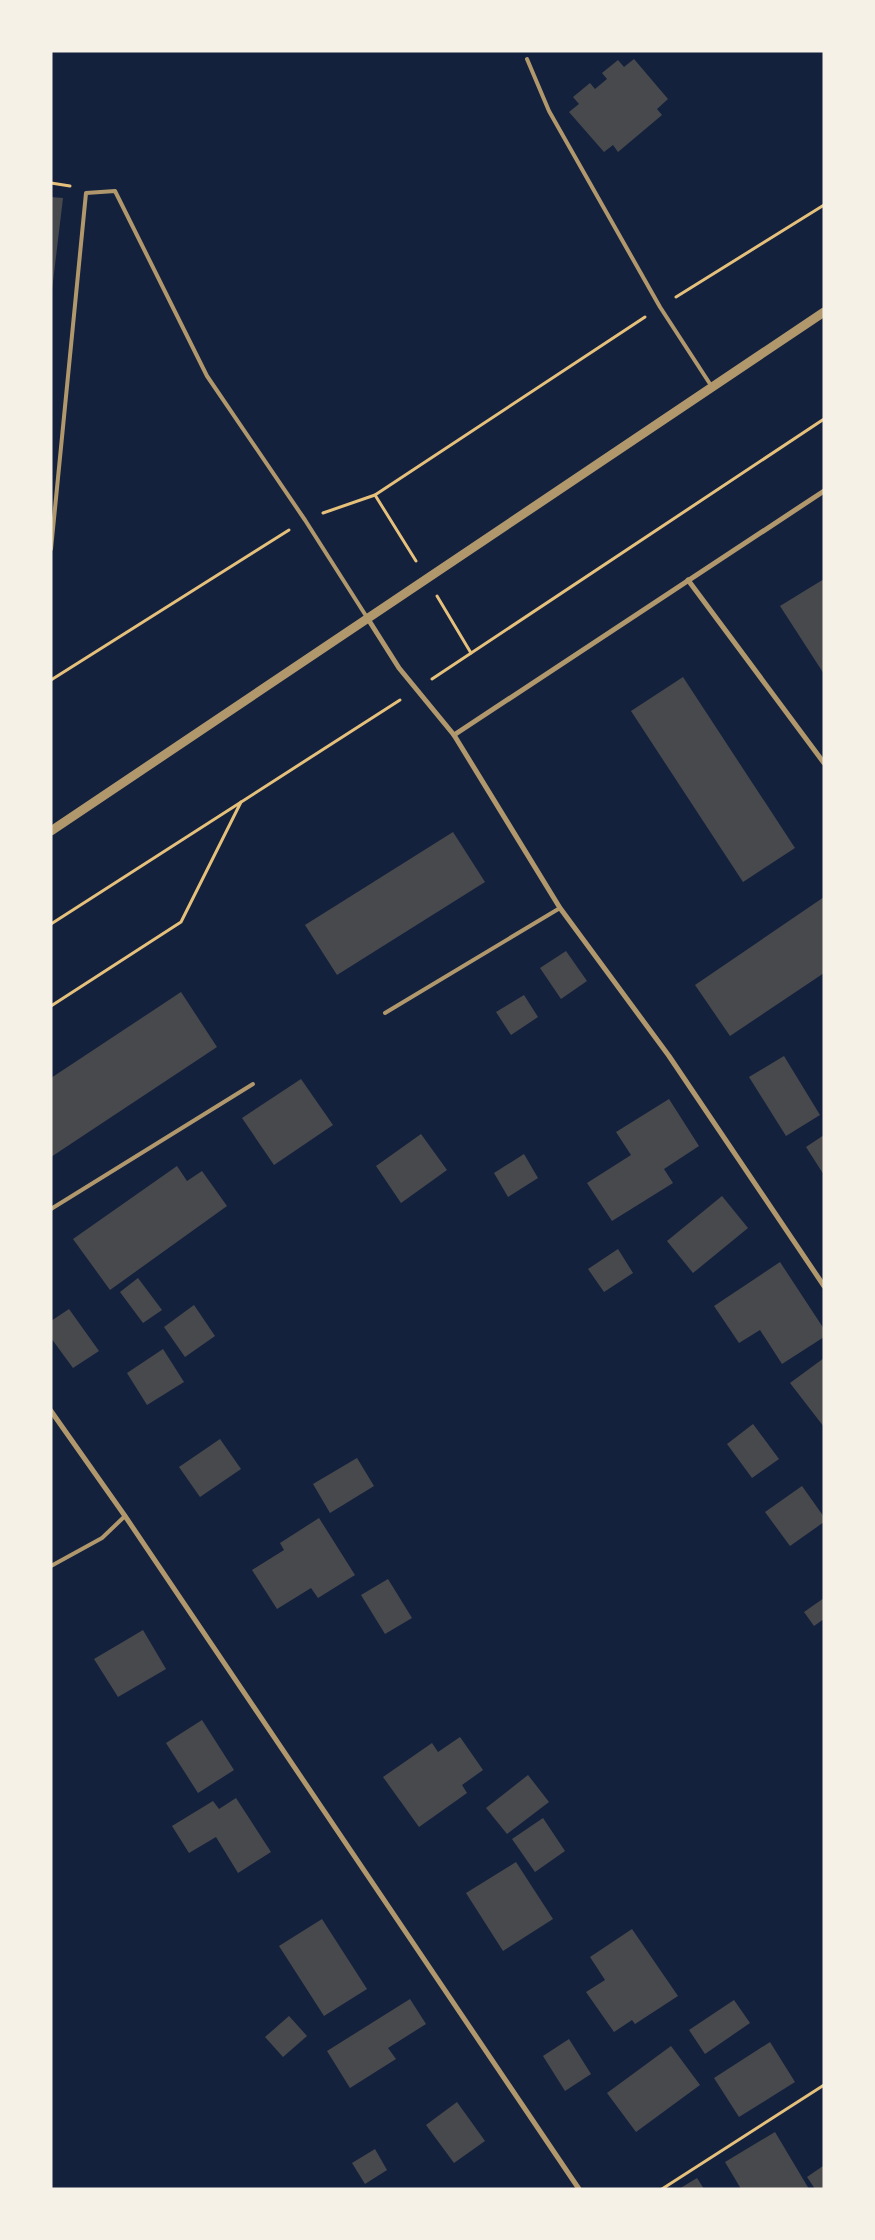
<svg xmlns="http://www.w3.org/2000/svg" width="875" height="2240" viewBox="0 0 875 2240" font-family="'Fira Sans',sans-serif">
<rect width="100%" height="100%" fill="#14213d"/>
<!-- building -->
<g fill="#48494c">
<polygon points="634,59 668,99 657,109 662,115 618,152 613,145 604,152 569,112 579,104 573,97 590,83 595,89 607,79 602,73 618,60 624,67"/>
<polygon points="51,197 63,198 52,290 51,290"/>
<polygon points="824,579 824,674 780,606"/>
<polygon points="683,677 795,848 743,882 631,711"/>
<polygon points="453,832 485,882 337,975 305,925"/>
<polygon points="824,897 824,973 730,1036 695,985"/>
<polygon points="566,951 587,981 561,999 540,968"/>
<polygon points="181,992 217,1047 51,1157 51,1078"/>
<polygon points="524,995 538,1017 511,1035 496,1012"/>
<polygon points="784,1056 820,1115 786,1136 749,1077"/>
<polygon points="301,1079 333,1125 274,1165 242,1118"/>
<polygon points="669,1099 699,1146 664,1169 673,1183 612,1221 587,1183 631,1155 616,1132"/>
<polygon points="421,1134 447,1170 401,1203 376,1166"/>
<polygon points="824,1135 824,1175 806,1147"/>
<polygon points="524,1154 538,1178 508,1197 494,1173"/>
<polygon points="177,1166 187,1181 202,1171 227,1206 110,1290 73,1239"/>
<polygon points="722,1196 748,1228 693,1273 667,1241"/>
<polygon points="618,1249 633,1273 604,1292 588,1269"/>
<polygon points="780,1262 824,1329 824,1337 782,1364 760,1330 739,1343 714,1306"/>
<polygon points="138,1278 162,1310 143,1323 120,1292"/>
<polygon points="194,1305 215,1336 185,1357 164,1327"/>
<polygon points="69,1309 99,1351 73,1368 51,1338 51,1321"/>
<polygon points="163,1349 184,1382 147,1405 127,1373"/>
<polygon points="824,1358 824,1427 790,1383"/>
<polygon points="753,1424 779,1459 752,1478 727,1444"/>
<polygon points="220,1439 241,1469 200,1497 179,1467"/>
<polygon points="357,1458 374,1486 330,1513 313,1484"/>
<polygon points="802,1486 824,1517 824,1522 790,1546 765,1512"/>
<polygon points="319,1518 355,1575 318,1598 311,1588 277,1609 252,1570 284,1550 280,1543"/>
<polygon points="388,1579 412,1618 385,1634 361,1595"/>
<polygon points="824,1598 824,1619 814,1626 804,1612"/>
<polygon points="143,1630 166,1669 118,1697 94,1659"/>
<polygon points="202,1720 234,1770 198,1793 166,1743"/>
<polygon points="460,1737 483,1770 462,1785 467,1793 419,1827 383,1777 432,1743 438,1752"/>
<polygon points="528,1775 549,1802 507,1834 486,1808"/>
<polygon points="236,1798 271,1852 238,1873 216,1837 189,1853 172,1826 213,1801 219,1809"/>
<polygon points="543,1818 565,1851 535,1872 512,1839"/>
<polygon points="516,1862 553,1919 503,1951 466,1893"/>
<polygon points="322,1919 367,1989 324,2016 279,1946"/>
<polygon points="632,1929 678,1996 635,2024 632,2020 614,2032 586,1992 605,1980 590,1957"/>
<polygon points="410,1999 426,2024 388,2048 396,2059 350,2088 327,2051"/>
<polygon points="734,2000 750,2023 705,2054 689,2030"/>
<polygon points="289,2016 307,2036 283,2057 265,2037"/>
<polygon points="569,2039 591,2074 565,2091 543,2056"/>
<polygon points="770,2042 795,2082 739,2117 714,2078"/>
<polygon points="671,2046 700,2085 636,2132 607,2093"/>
<polygon points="457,2102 485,2141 454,2163 426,2125"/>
<polygon points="775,2132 809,2189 741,2189 725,2162"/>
<polygon points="375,2149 387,2170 365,2184 352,2163"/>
<polygon points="823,2166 824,2189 815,2189 807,2177"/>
<polygon points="697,2178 704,2189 679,2189"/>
</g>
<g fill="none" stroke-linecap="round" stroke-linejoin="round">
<!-- path -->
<g stroke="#e5c07b" stroke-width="3">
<polyline points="51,183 70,186"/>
<polyline points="676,297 824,205"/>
<polyline points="375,495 416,561"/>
<polyline points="323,513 375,495 645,317"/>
<polyline points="437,596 471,653"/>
<polyline points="432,679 824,419"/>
<polyline points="51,680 289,530"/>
<polyline points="51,924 400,700"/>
<polyline points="51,1006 181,922 241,802"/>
<polyline points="662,2189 824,2085"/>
</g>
<!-- service -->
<g stroke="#b1986c" stroke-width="4">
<polyline points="527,59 549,111 660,307 712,387"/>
<polyline points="51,549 86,193 115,191 207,376 305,520 368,619"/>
<polyline points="385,1013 560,908"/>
<polyline points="51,1209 253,1084"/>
<polyline points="51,1566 102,1538 125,1516"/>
</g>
<!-- minor -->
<g stroke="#b1986c" stroke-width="5">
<polyline points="688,580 824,763"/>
<polyline points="368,619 399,668 454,735 560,908 669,1056 824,1286"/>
<polyline points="454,735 824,491"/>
<polyline points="51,1411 125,1516 579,2189"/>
</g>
<!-- tertiary -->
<polyline stroke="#b1986c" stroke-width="9" points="51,831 824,312"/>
</g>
<!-- border -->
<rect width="875" height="2240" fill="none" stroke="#f6f1e7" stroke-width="105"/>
</svg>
